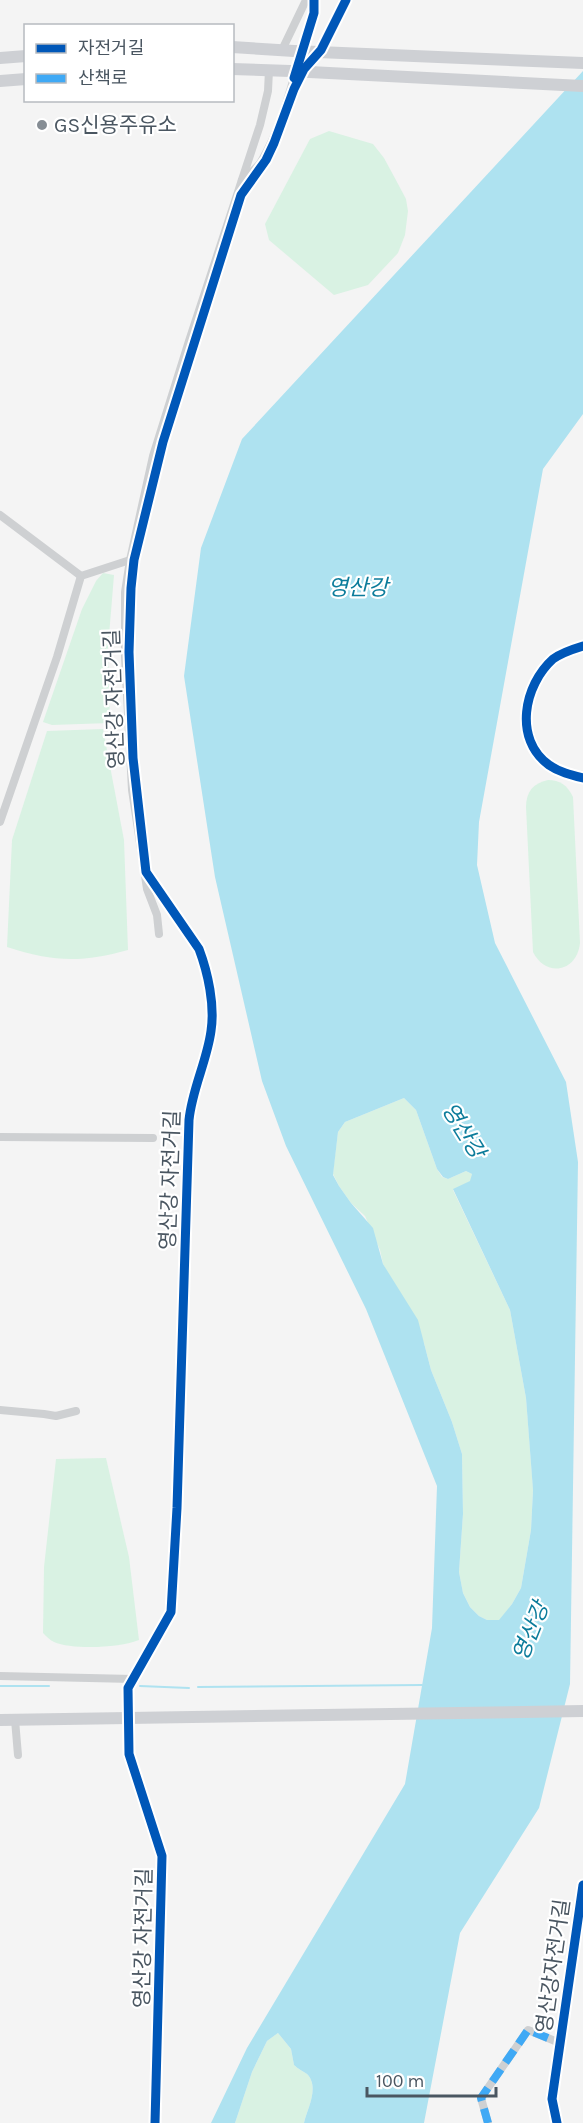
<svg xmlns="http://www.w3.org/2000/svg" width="583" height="2123" viewBox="0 0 583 2123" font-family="Karla,'Noto Sans KR',sans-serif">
<rect width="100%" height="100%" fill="#f4f4f4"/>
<!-- green -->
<g fill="#d9f2e3">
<polygon points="329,131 373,144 384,158 397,182 406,199 408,211 405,235 398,253 368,285 334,295 269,240 265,224 310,139"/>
<polygon points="103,573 114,575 108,648 110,723 52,725 43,722 82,609 96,581"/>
<path d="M103,729L124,840L128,950C82,963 52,962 7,947L12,840L47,731Z"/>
<path d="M548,780C560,780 567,785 573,797L580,943C577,972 546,978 533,952L526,807C526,792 533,783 548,780Z"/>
<polygon points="404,1098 416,1110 437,1169 442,1177 448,1179 466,1171 472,1174 471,1181 453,1190 510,1310 526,1398 533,1489 531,1530 521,1588 512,1604 500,1620 487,1620 479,1616 470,1607 463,1593 459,1572 463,1514 462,1454 452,1422 431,1370 424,1343 383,1264 380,1250 365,1216 351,1203 339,1186 333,1174 334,1164 338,1132 345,1122"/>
<path d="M106,1458L129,1557L139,1640C120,1648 72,1650 54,1642C50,1640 46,1636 43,1633L44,1567L56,1459Z"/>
<path d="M278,2033L291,2049L294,2065C298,2069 303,2071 307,2074C320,2087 307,2109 304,2123H235L252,2072L267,2041Z"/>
</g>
<!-- water -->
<path fill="#aee2f0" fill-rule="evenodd" d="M583,71V414L543,469L479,822L477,865L495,943L566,1082L578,1162L570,1684L539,1808L460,1933L424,2123H304C307,2109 320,2087 307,2074C303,2071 298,2069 294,2065L291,2049L278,2033L267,2041L252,2072L235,2123H211L247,2048L405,1784L432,1628L437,1486L366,1309L286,1146L262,1081L215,877L184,676L201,548L242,439ZM404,1098L416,1110L437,1169L443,1177L448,1179L466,1171L472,1174L470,1181L453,1189L510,1310L526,1398L533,1490L531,1530L521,1588L512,1604L499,1620H487L479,1616L470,1607L463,1593L459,1572L463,1514L462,1454L452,1422L431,1370L418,1320L383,1264L373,1228L351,1203L339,1186L333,1175L338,1132L345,1122Z"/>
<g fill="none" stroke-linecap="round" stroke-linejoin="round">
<!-- stream -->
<g stroke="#aee2f0" stroke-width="2">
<polyline points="0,1686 49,1686"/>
<polyline points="140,1686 189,1688"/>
<polyline points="198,1687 422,1685"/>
</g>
<!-- street -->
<g stroke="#ced0d2" stroke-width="8">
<polyline points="282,50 306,0"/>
<path d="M242,180C249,174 258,168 262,160C281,128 290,90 301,54C306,36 313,19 314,0"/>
<polyline points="0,515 81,576"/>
<polyline points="0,822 57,657 81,576 130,560"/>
<polyline points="159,934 157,915 147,889 132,790 125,657 125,592 130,560 153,456 189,341 260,125 268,91 269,70"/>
<polyline points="0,1137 153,1138"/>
<polyline points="0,1410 44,1414 56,1416 76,1411"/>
<polyline points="0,1676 133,1679"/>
<polyline points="15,1720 18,1755"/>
<polyline points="488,2123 481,2098 528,2030 560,2043"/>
<polyline points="556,2123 557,2122"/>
</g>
<!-- secondary -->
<g stroke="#ced0d4" stroke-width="12">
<polyline points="232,47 294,51"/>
<polyline points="0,58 26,56"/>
<polyline points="232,69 290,71"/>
<polyline points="0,81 26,79"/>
<polyline points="0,1720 583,1711"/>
</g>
<!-- secondary-bridge -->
<g stroke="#ced0d4" stroke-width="12">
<polyline points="294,51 583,63"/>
<polyline points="290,71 583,86"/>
</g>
<!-- quiet -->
<polyline stroke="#3fa9f5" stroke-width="8" stroke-dasharray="15 8" stroke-linecap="butt" points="488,2123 481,2098 528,2030 560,2043"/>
<defs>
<g id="cycleway">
<polyline points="294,78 314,13 314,0"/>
<path d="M583,646C573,649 561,653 553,659C524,685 513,739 549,765C559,772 571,775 583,778"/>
<path d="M155,2123L162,1856L129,1754L128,1688L171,1612L177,1508L189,1120C192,1089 207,1061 211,1031C215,1005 208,973 199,949L146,872L133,758L129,652L131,588L134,560L163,442L241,195L266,160L274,143L294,89L304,69L321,50L346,0"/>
<polyline points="557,2123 552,2099 583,1885"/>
</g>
</defs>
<!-- cycleway casing -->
<use href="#cycleway" stroke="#fff" stroke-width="13"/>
<!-- cycleway -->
<use href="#cycleway" stroke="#0057b8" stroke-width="9"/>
</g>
<!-- markers -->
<circle fill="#868d94" stroke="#fff" stroke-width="2" cx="42" cy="125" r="6"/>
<g text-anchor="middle" stroke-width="4.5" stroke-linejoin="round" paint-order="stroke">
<!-- poi labels -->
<g font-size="21" fill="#4a5661" stroke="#fff" text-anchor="start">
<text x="54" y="132">GS신용주유소</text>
</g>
<!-- street labels -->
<g font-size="21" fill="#4a5661" stroke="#fff">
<text transform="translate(114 699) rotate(-92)" y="7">영산강 자전거길</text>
<text transform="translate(170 1180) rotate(-88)" y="7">영산강 자전거길</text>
<text transform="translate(143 1938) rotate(-89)" y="7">영산강 자전거길</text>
<text transform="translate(553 1966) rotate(-82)" y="7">영산강자전거길</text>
</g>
<!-- water labels -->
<g font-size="22" font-style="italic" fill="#0c7c9b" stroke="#fff">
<text x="358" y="595">영산강</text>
<text transform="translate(464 1130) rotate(58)" y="8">영산강</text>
<text transform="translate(530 1631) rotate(-68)" y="8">영산강</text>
</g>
</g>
<!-- legend -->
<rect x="24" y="24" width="210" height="78" fill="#ffffff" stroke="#b7bbc0" stroke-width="1.5"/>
<rect x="36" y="44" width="30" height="9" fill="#0057b8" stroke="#b7bbc0" stroke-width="1.5"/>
<text x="78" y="54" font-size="18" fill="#4a5661">자전거길</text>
<rect x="36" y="74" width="30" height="9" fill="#3fa9f5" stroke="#b7bbc0" stroke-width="1.5"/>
<text x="78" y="84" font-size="18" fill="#4a5661">산책로</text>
<!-- scale -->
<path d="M367 2087v9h129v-9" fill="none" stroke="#4a5661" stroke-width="3"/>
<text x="376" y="2087" font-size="18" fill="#4a5661" stroke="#ffffff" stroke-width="4.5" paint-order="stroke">100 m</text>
</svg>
